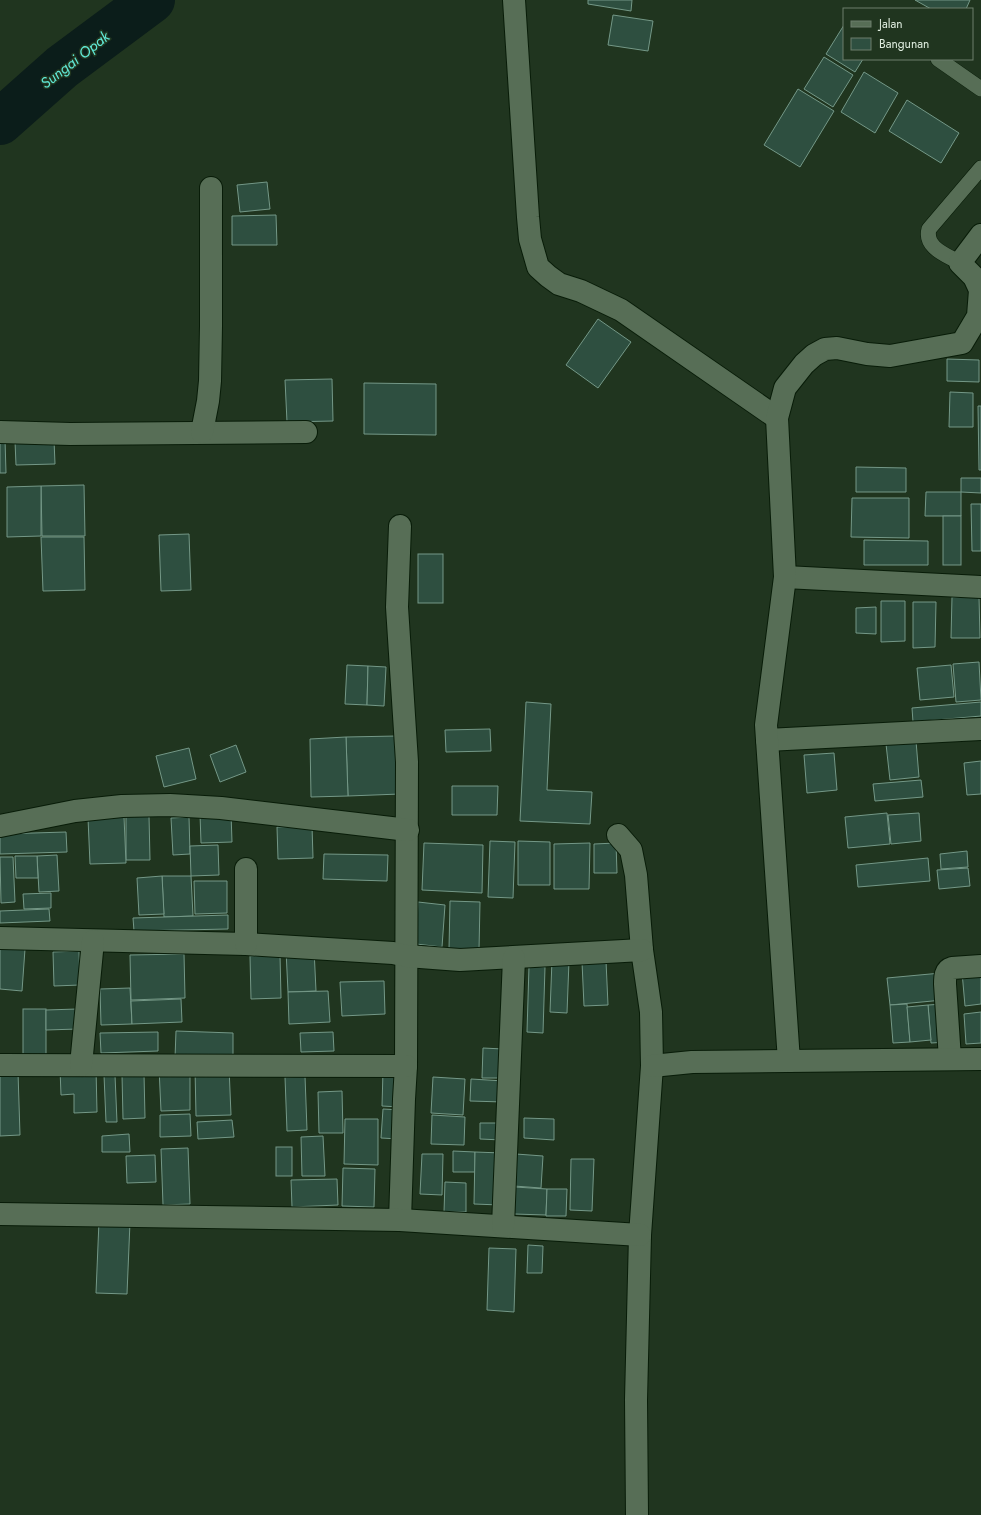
<svg xmlns="http://www.w3.org/2000/svg" width="981" height="1515" viewBox="0 0 981 1515" font-family="Jost,sans-serif">
<rect width="100%" height="100%" fill="#20351f"/>
<g fill="none" stroke-linecap="round" stroke-linejoin="round">
<!-- river -->
<polyline stroke="#0b1d1a" stroke-width="46" points="0,122 62,67 152,0"/>
</g>
<!-- building -->
<g fill="#2e4f40" stroke="#749887">
<polygon points="588,0 632,0 631,11 588,4"/>
<polygon points="915,0 970,0 966,9 931,9"/>
<polygon points="613,15 653,21 648,51 608,45"/>
<polygon points="844,25 844,59 863,59 855,72 826,54"/>
<polygon points="824,57 853,75 833,107 804,89"/>
<polygon points="864,72 898,93 875,133 841,112"/>
<polygon points="798,89 834,111 800,167 764,145"/>
<polygon points="907,100 959,133 941,163 889,131"/>
<polygon points="267,182 270,209 240,212 237,185"/>
<polygon points="276,215 277,245 232,245 232,216"/>
<polygon points="598,319 631,342 598,388 566,365"/>
<polygon points="947,359 979,360 979,382 947,381"/>
<polygon points="332,379 333,421 287,422 285,380"/>
<polygon points="364,383 436,384 436,435 364,434"/>
<polygon points="950,392 973,393 973,427 949,427"/>
<polygon points="978,406 981,406 981,470 979,470"/>
<polygon points="0,439 5,439 6,473 0,473"/>
<polygon points="54,440 55,464 16,465 15,441"/>
<polygon points="856,467 906,468 906,492 856,492"/>
<polygon points="961,478 981,478 981,493 961,492"/>
<polygon points="84,485 85,536 42,536 41,486"/>
<polygon points="41,486 41,536 7,537 7,487"/>
<polygon points="926,492 961,492 961,516 925,516"/>
<polygon points="852,498 909,498 909,538 851,537"/>
<polygon points="971,504 981,504 981,551 972,551"/>
<rect x="943" y="516" width="18" height="49"/>
<polygon points="189,534 191,590 161,591 159,535"/>
<polygon points="41,537 84,537 85,590 43,591"/>
<polygon points="864,540 928,541 928,565 864,565"/>
<rect x="418" y="554" width="25" height="49"/>
<polygon points="952,597 979,597 980,638 951,638"/>
<polygon points="881,601 905,601 905,641 881,642"/>
<polygon points="913,602 936,602 935,647 913,648"/>
<polygon points="876,607 876,634 856,633 856,608"/>
<polygon points="979,662 981,700 956,702 953,664"/>
<polygon points="347,665 368,666 367,705 345,704"/>
<polygon points="951,665 954,697 920,700 917,668"/>
<polygon points="368,666 386,667 384,706 367,705"/>
<polygon points="526,702 551,704 547,790 592,792 590,824 520,821"/>
<polygon points="981,702 981,716 913,722 912,708"/>
<polygon points="490,729 491,751 446,752 445,730"/>
<polygon points="397,736 400,794 348,796 346,737"/>
<polygon points="346,737 348,796 311,797 310,739"/>
<polygon points="916,741 919,777 890,780 886,744"/>
<polygon points="236,745 246,772 220,782 210,755"/>
<polygon points="189,748 196,779 164,787 156,756"/>
<polygon points="834,753 837,790 807,793 804,755"/>
<polygon points="981,761 981,794 967,795 964,763"/>
<polygon points="921,780 923,797 875,801 873,784"/>
<polygon points="452,786 498,786 497,815 452,815"/>
<polygon points="231,813 232,842 201,843 200,814"/>
<polygon points="887,813 890,844 848,848 845,817"/>
<polygon points="919,813 921,841 891,844 888,815"/>
<polygon points="126,816 149,816 150,860 126,860"/>
<polygon points="124,817 126,863 90,864 88,818"/>
<polygon points="189,817 190,854 173,855 171,818"/>
<polygon points="312,826 313,858 278,859 277,827"/>
<polygon points="66,832 67,852 0,854 0,834"/>
<polygon points="490,841 515,842 513,898 488,897"/>
<polygon points="518,841 550,842 550,885 518,885"/>
<polygon points="424,843 483,845 482,893 422,890"/>
<polygon points="590,843 589,889 554,889 554,844"/>
<polygon points="616,843 617,873 594,873 594,844"/>
<polygon points="218,845 219,875 191,876 190,846"/>
<polygon points="967,851 968,867 941,869 940,854"/>
<polygon points="324,854 388,855 387,881 323,879"/>
<polygon points="57,855 59,891 39,892 37,856"/>
<polygon points="15,856 37,856 38,878 16,878"/>
<polygon points="0,857 13,857 15,902 1,903"/>
<polygon points="928,858 930,881 858,887 856,865"/>
<polygon points="968,868 970,886 939,889 937,870"/>
<polygon points="162,876 191,876 193,916 164,917"/>
<polygon points="162,876 164,914 139,915 137,878"/>
<polygon points="194,881 227,881 227,913 195,914"/>
<polygon points="51,893 51,908 24,909 23,894"/>
<polygon points="450,901 480,902 479,950 449,949"/>
<polygon points="418,902 445,905 442,947 416,944"/>
<polygon points="49,909 50,921 0,923 0,911"/>
<polygon points="228,915 228,929 134,931 133,918"/>
<polygon points="0,948 25,949 22,991 0,989"/>
<polygon points="314,949 316,991 288,992 286,950"/>
<polygon points="79,951 80,985 54,986 53,952"/>
<polygon points="184,954 185,998 131,1000 130,955"/>
<polygon points="280,955 281,998 251,999 250,956"/>
<polygon points="552,960 569,961 567,1013 550,1012"/>
<polygon points="606,961 608,1005 584,1006 582,962"/>
<polygon points="529,966 545,967 543,1033 527,1032"/>
<polygon points="981,971 981,1004 965,1006 962,972"/>
<polygon points="941,973 943,1000 890,1005 887,978"/>
<polygon points="384,981 385,1014 342,1016 340,982"/>
<polygon points="130,988 132,1024 101,1025 100,989"/>
<polygon points="328,991 330,1022 289,1024 288,992"/>
<polygon points="181,999 182,1022 132,1024 131,1001"/>
<polygon points="907,1004 910,1042 893,1043 890,1005"/>
<polygon points="944,1004 948,1042 931,1043 928,1005"/>
<polygon points="928,1005 931,1040 910,1042 907,1007"/>
<rect x="23" y="1009" width="23" height="51"/>
<polygon points="77,1009 78,1029 46,1030 46,1010"/>
<polygon points="981,1012 981,1043 966,1044 964,1014"/>
<polygon points="176,1031 233,1033 233,1059 175,1058"/>
<polygon points="158,1032 158,1051 101,1053 100,1033"/>
<polygon points="333,1032 334,1051 301,1052 300,1033"/>
<polygon points="483,1048 503,1049 502,1078 482,1078"/>
<polygon points="190,1067 190,1110 161,1111 159,1068"/>
<polygon points="229,1067 231,1115 196,1116 195,1068"/>
<polygon points="96,1068 97,1112 74,1113 74,1094 61,1095 60,1069"/>
<polygon points="383,1071 401,1071 400,1107 382,1106"/>
<polygon points="18,1072 20,1135 0,1136 0,1073"/>
<polygon points="144,1074 145,1118 123,1119 122,1075"/>
<polygon points="104,1075 115,1075 117,1122 106,1122"/>
<polygon points="305,1076 307,1130 287,1131 285,1077"/>
<polygon points="433,1077 465,1079 463,1115 431,1113"/>
<polygon points="471,1079 504,1081 503,1102 470,1101"/>
<polygon points="342,1091 343,1133 319,1133 318,1092"/>
<polygon points="383,1109 401,1110 399,1139 381,1138"/>
<polygon points="190,1114 191,1136 160,1137 160,1115"/>
<polygon points="432,1115 465,1117 464,1145 431,1144"/>
<polygon points="524,1118 554,1119 554,1140 524,1138"/>
<polygon points="345,1119 378,1119 378,1165 344,1164"/>
<polygon points="232,1120 234,1137 198,1139 197,1122"/>
<polygon points="480,1123 502,1123 502,1140 480,1139"/>
<polygon points="129,1134 130,1152 102,1152 102,1136"/>
<polygon points="323,1136 325,1176 302,1176 301,1137"/>
<rect x="276" y="1147" width="16" height="29"/>
<polygon points="188,1148 190,1204 163,1205 161,1149"/>
<polygon points="453,1151 475,1152 475,1172 453,1172"/>
<polygon points="475,1152 502,1153 500,1205 474,1204"/>
<polygon points="422,1154 443,1154 442,1195 420,1194"/>
<polygon points="516,1154 543,1156 541,1188 514,1186"/>
<polygon points="155,1155 156,1182 127,1183 126,1156"/>
<polygon points="571,1159 594,1159 592,1211 570,1210"/>
<polygon points="343,1168 375,1169 374,1207 342,1206"/>
<polygon points="337,1179 338,1205 292,1207 291,1180"/>
<polygon points="445,1182 466,1183 466,1212 444,1212"/>
<polygon points="515,1187 547,1189 546,1215 514,1214"/>
<polygon points="547,1189 567,1189 566,1216 546,1216"/>
<polygon points="99,1221 130,1222 127,1294 96,1293"/>
<polygon points="528,1245 543,1246 542,1273 527,1273"/>
<polygon points="489,1248 516,1249 514,1312 487,1310"/>
</g>
<g fill="none" stroke-linecap="round" stroke-linejoin="round">
<defs>
<g id="service">
<polyline points="938,59 981,89"/>
<path d="M960,263C947,255 924,248 929,229L981,168"/>
</g>
<g id="minor">
<polyline points="514,0 528,217 530,239 538,267 548,276 559,284 581,291 621,310 777,418"/>
<polyline points="0,432 70,434 306,432"/>
<polyline points="202,432 208,401 210,381 211,326 211,188"/>
<polyline points="400,526 397,607 407,762 406,1066 404,1099 400,1220"/>
<polyline points="785,577 981,587"/>
<polyline points="767,740 981,729"/>
<polyline points="0,826 75,811 122,806 170,805 221,808 408,830"/>
<polyline points="618,835 631,850 636,875 642,950 651,1012 652,1066 640,1235 636,1400 637,1515"/>
<polyline points="0,938 246,944 393,953 407,956 460,960 642,950"/>
<polyline points="246,944 246,869"/>
<path d="M950,1059L945,984C945,977 945,970 952,968L981,966"/>
<polyline points="789,1061 766,725 785,577 777,418 785,388 804,364 814,355 825,349 837,348 867,354 890,356 962,343 978,316 980,290 974,277 960,263 981,235"/>
<polyline points="0,1065 406,1066"/>
<polyline points="81,1065 93,941"/>
<polyline points="652,1066 692,1062 981,1059"/>
<polyline points="0,1214 400,1220 640,1235"/>
<polyline points="503,1226 514,958"/>
</g>
</defs>
<!-- service casing -->
<use href="#service" stroke="#081c08" stroke-width="16"/>
<!-- minor casing -->
<use href="#minor" stroke="#081c08" stroke-width="24"/>
<!-- service -->
<use href="#service" stroke="#576e56" stroke-width="15"/>
<!-- minor -->
<use href="#minor" stroke="#576e56" stroke-width="22"/>
</g>
<g text-anchor="middle" stroke-width="3" stroke-linejoin="round" paint-order="stroke">
<!-- water labels -->
<g font-size="15" font-style="italic" fill="#60e8d7" stroke="#20351f">
<text transform="translate(75 60) rotate(-38)" y="5">Sungai Opak</text>
</g>
</g>
<!-- legend -->
<rect x="843" y="8" width="130" height="52" fill="#20351f" stroke="#6c7f6c"/>
<rect x="851" y="21" width="20" height="6" fill="#576e56" stroke="#6c7f6c"/>
<text x="879" y="28" font-size="12" fill="#dfeddf">Jalan</text>
<rect x="851" y="38" width="20" height="12" fill="#2e4f40" stroke="#6c7f6c"/>
<text x="879" y="48" font-size="12" fill="#dfeddf">Bangunan</text>
</svg>
